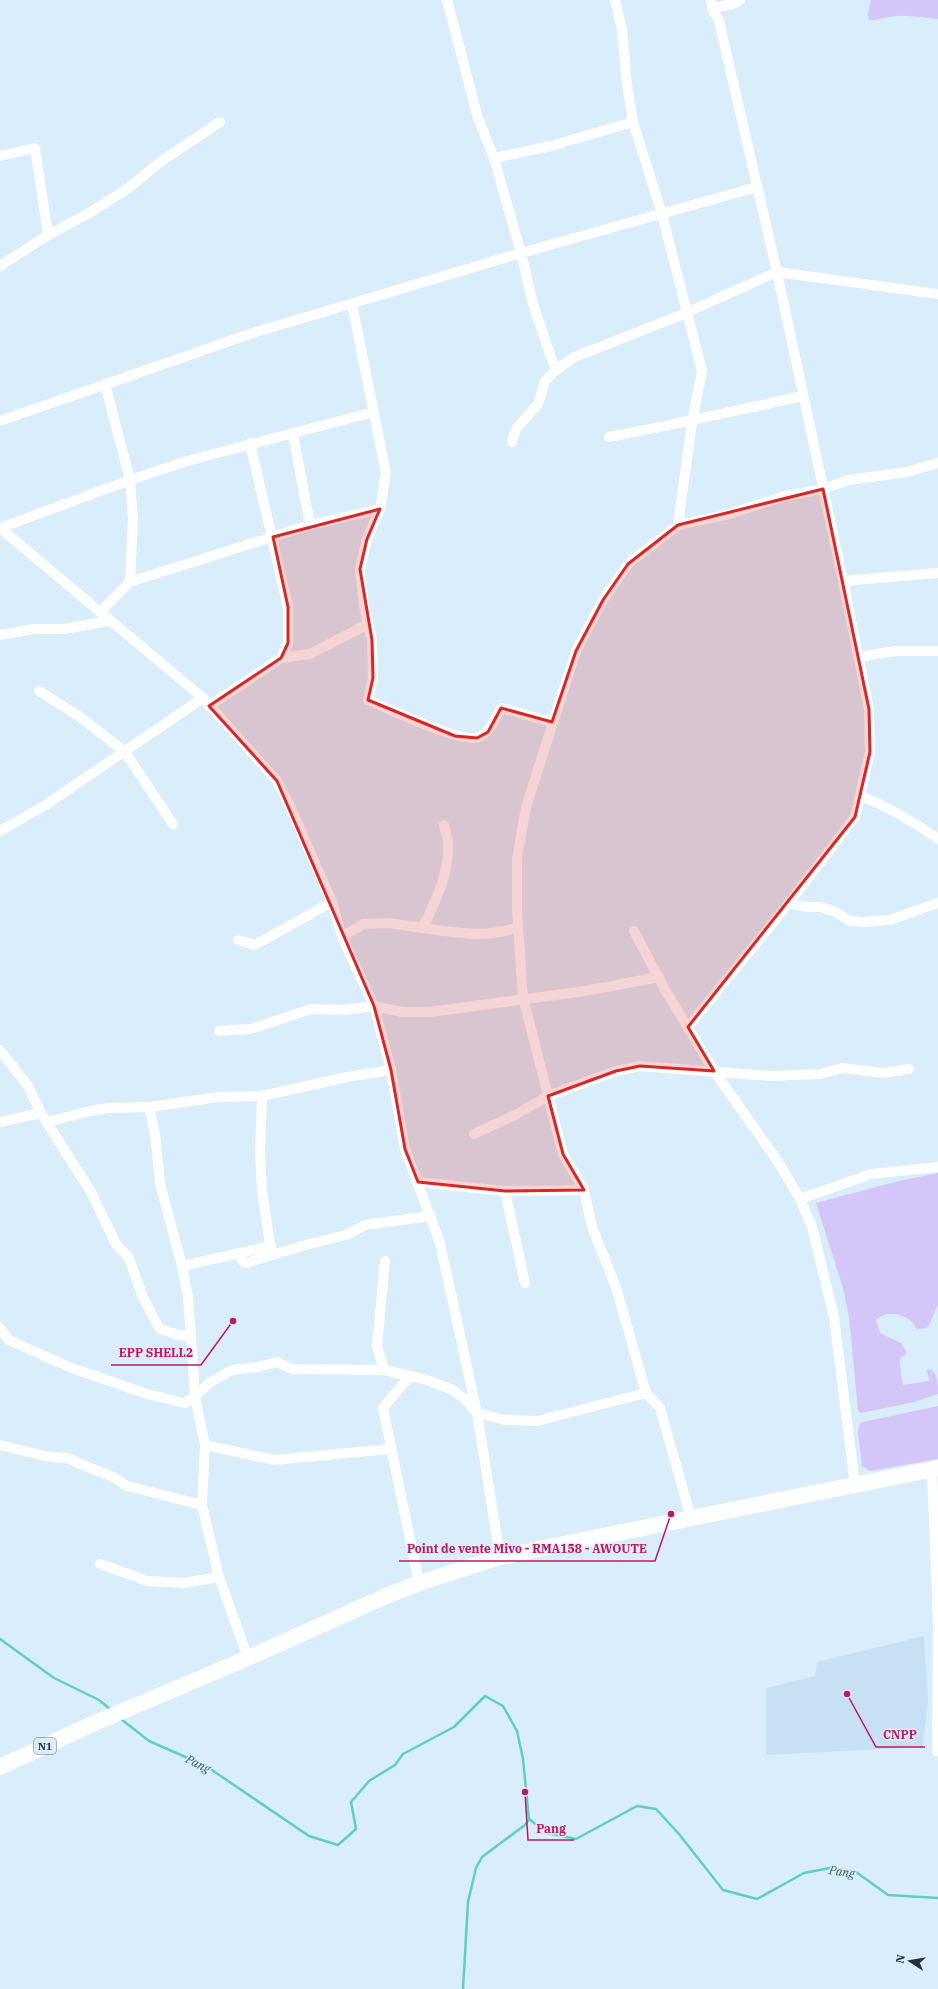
<svg xmlns="http://www.w3.org/2000/svg" width="938" height="1989" viewBox="0 0 938 1989" font-family="'IBM Plex Serif',serif">
<rect width="100%" height="100%" fill="#d9edfb"/>
<!-- built -->
<polygon fill="#c7e0f4" points="924,1636 928,1701 923,1747 766,1755 766,1688 815,1676 817,1662"/>
<!-- green -->
<g fill="#d4c6f8">
<path d="M871,0H938V19C925,18 910,15 897,16C887,16 878,21 869,20L868,14Z"/>
<path d="M938,1173V1305C933,1313 932,1321 927,1328L916,1329C911,1314 887,1309 876,1320L880,1333L901,1343L907,1353L899,1359L903,1385L929,1381L927,1369C938,1369 938,1385 938,1394L914,1402L861,1413L858,1411L849,1317L843,1288L816,1203L899,1181Z"/>
<polygon points="938,1406 938,1459 870,1471 862,1466 858,1433 859,1425 863,1422"/>
</g>
<g fill="none" stroke-linecap="round" stroke-linejoin="round">
<!-- stream -->
<g stroke="#5dd1c0" stroke-width="2.5">
<polyline points="0,1639 54,1678 99,1700 110,1709"/>
<polyline points="121,1719 149,1741 206,1766 309,1836 338,1845 356,1829 351,1802 369,1781 395,1765 403,1754 454,1727 485,1696 503,1706 517,1731 523,1759 529,1819 547,1833 576,1839 637,1806 656,1809 679,1834 723,1890 757,1899 804,1873 830,1868 856,1872 888,1895 938,1898"/>
<polyline points="463,1989 468,1902 476,1868 482,1857 525,1825 529,1819"/>
</g>
<!-- minor -->
<g stroke="#fff" stroke-width="10">
<polyline points="447,0 478,118 494,158 521,253 533,304 553,363 557,369"/>
<polyline points="615,0 622,29 627,85 633,122 662,214 702,371 692,422 678,525"/>
<polyline points="712,8 733,4 740,0"/>
<polyline points="0,156 35,148 48,235"/>
<polyline points="494,158 551,146 633,122"/>
<polyline points="0,266 48,235 91,212 127,189 163,160 220,122"/>
<path d="M352,304L386,473L380,509L367,539L360,569L364,606L372,640L373,678L368,700C387,708 464,745 479,737C490,732 495,719 501,708L552,722"/>
<polyline points="105,384 130,480 133,518 130,582"/>
<polyline points="0,421 253,333 521,253 757,187"/>
<polyline points="293,434 310,525"/>
<path d="M609,437C674,425 738,410 803,396"/>
<polyline points="512,442 516,429 538,404 545,381 557,369 575,357 686,313 777,272 938,294"/>
<polyline points="0,528 203,698 277,781 289,804 332,902 342,937 374,1006 391,1070 405,1149 440,1243 477,1413 500,1557"/>
<polyline points="0,528 130,480 187,461 374,412"/>
<polyline points="843,581 938,573"/>
<polyline points="100,612 130,582 310,525 380,509"/>
<polyline points="0,635 34,629 63,629 109,621"/>
<polyline points="858,657 896,651 938,651"/>
<polyline points="281,658 310,654 368,624"/>
<polyline points="39,691 80,717 125,752 173,824"/>
<polyline points="209,706 281,658 288,643 288,607 250,443"/>
<path d="M861,796C890,808 912,820 938,839"/>
<polyline points="0,831 44,806 203,698"/>
<polyline points="789,903 806,907 820,907 835,912 850,921 863,922 890,920 938,903"/>
<path d="M423,928C453,932 488,939 517,927"/>
<polyline points="634,931 664,988 714,1071 777,1160 800,1199 812,1227 834,1317 855,1485"/>
<path d="M342,937L363,924L388,923L423,928C435,902 450,872 448,843C448,838 445,831 444,825"/>
<polyline points="238,940 255,945 332,902"/>
<polyline points="688,1027 789,903 855,817 870,752 869,709 843,581 777,272 719,21 712,8 711,0"/>
<polyline points="219,1031 251,1029 311,1009 344,1010 374,1006 402,1012 430,1012 585,991 659,977"/>
<polyline points="0,1050 28,1086 41,1113 91,1192 116,1244 129,1258 142,1295 159,1328 178,1335 191,1336 195,1397 205,1445 202,1505 219,1577 248,1658"/>
<polyline points="262,1096 260,1152 262,1190 271,1251"/>
<polyline points="149,1107 218,1097 262,1096 347,1077 391,1070"/>
<polyline points="0,1122 41,1113"/>
<polyline points="47,1122 90,1111 108,1108 149,1107 155,1134 160,1183 182,1266 271,1246"/>
<polyline points="474,1134 517,1114 548,1096 616,1071 640,1066 771,1076 820,1074 842,1068 883,1073 909,1069"/>
<polyline points="418,1182 505,1191 584,1190"/>
<polyline points="505,1191 525,1283"/>
<polyline points="800,1199 871,1174 938,1167"/>
<polyline points="239,1253 243,1262 246,1263 302,1246 346,1235 365,1225 431,1216"/>
<polyline points="182,1266 188,1298 191,1336"/>
<polyline points="0,1328 9,1340 69,1367 147,1394 184,1403 195,1397 209,1383 232,1370 258,1367 277,1362 292,1369 384,1370 424,1379 451,1389 466,1400 477,1413 505,1420 537,1421 646,1393"/>
<polyline points="384,1370 377,1346 385,1261"/>
<polyline points="410,1376 383,1408 419,1583"/>
<polyline points="0,1445 45,1456 66,1458 113,1477 127,1486 202,1505"/>
<polyline points="205,1445 274,1460 391,1449"/>
<polyline points="932,1470 938,1623 937,1751"/>
<polyline points="691,1518 660,1408 646,1393 616,1287 592,1227 584,1190 563,1154 523,998 517,910 517,859 526,807 576,651 603,600 628,564 678,525 729,514 785,496 823,489 849,480 907,472 938,463"/>
<polyline points="100,1564 148,1581 184,1583 219,1577"/>
</g>
<!-- trunk -->
<polyline stroke="#fff" stroke-width="16" points="0,1767 90,1725 248,1658 384,1597 419,1583 500,1557 938,1468"/>
</g>
<!-- marked area -->
<path fill="#d62828" fill-opacity="0.2" stroke="#d62828" stroke-width="3" stroke-linejoin="round" d="M823,489L869,709L870,752L855,817L688,1027L714,1071L640,1066L616,1071L548,1096L563,1154L584,1190L505,1191L418,1182L405,1149L391,1070L374,1006L277,781L209,706L281,658L288,643V607L273,537L380,509L367,539L360,569L372,640L373,678L368,700L455,736L477,738L488,732L501,708L552,722L576,651L603,600L628,564L678,525Z"/>
<g text-anchor="middle" stroke-width="3" stroke-linejoin="round" paint-order="stroke">
<!-- shield labels -->
<rect fill="#d9edfb" stroke="#5c6770" stroke-width="1" x="34" y="1738" width="22" height="16" rx="3"/>
<g font-size="10" font-weight="bold" fill="#272e34">
<text x="45" y="1750">N1</text>
</g>
<!-- water labels -->
<g font-size="12" font-style="italic" fill="#2d5e56" stroke="#d9edfb">
<text transform="translate(198 1764) rotate(27)" y="4">Pang</text>
<text transform="translate(842 1872) rotate(9)" y="4">Pang</text>
</g>
</g>
<!-- callouts -->
<path fill="none" stroke="#c2185b" stroke-width="1.5" d="M233 1321L201 1365H111M671 1514L655 1561H399M847 1694L876 1747H925M525 1792L528 1840H574"/>
<g fill="#c2185b" stroke="#d9edfb" stroke-width="1.5">
<circle cx="233" cy="1321" r="4"/>
<circle cx="671" cy="1514" r="4"/>
<circle cx="847" cy="1694" r="4"/>
<circle cx="525" cy="1792" r="4"/>
</g>
<g font-size="12" text-anchor="middle" font-weight="bold" fill="#c2185b" stroke="#d9edfb" stroke-width="3" stroke-linejoin="round" paint-order="stroke">
<text x="156" y="1357">EPP SHELL2</text>
<text x="527" y="1553">Point de vente Mivo - RMA158 - AWOUTE</text>
<text x="900" y="1739">CNPP</text>
<text x="551" y="1833">Pang</text>
</g>
<!-- north arrow -->
<g transform="translate(910 1961) rotate(282)" stroke="#d9edfb" stroke-width="3" paint-order="stroke">
<path d="M0-3L7 15L0 10L-7 15Z" fill="#272e34"/>
<text y="-6" font-size="11" font-weight="bold" text-anchor="middle" fill="#272e34">N</text>
</g>
</svg>
